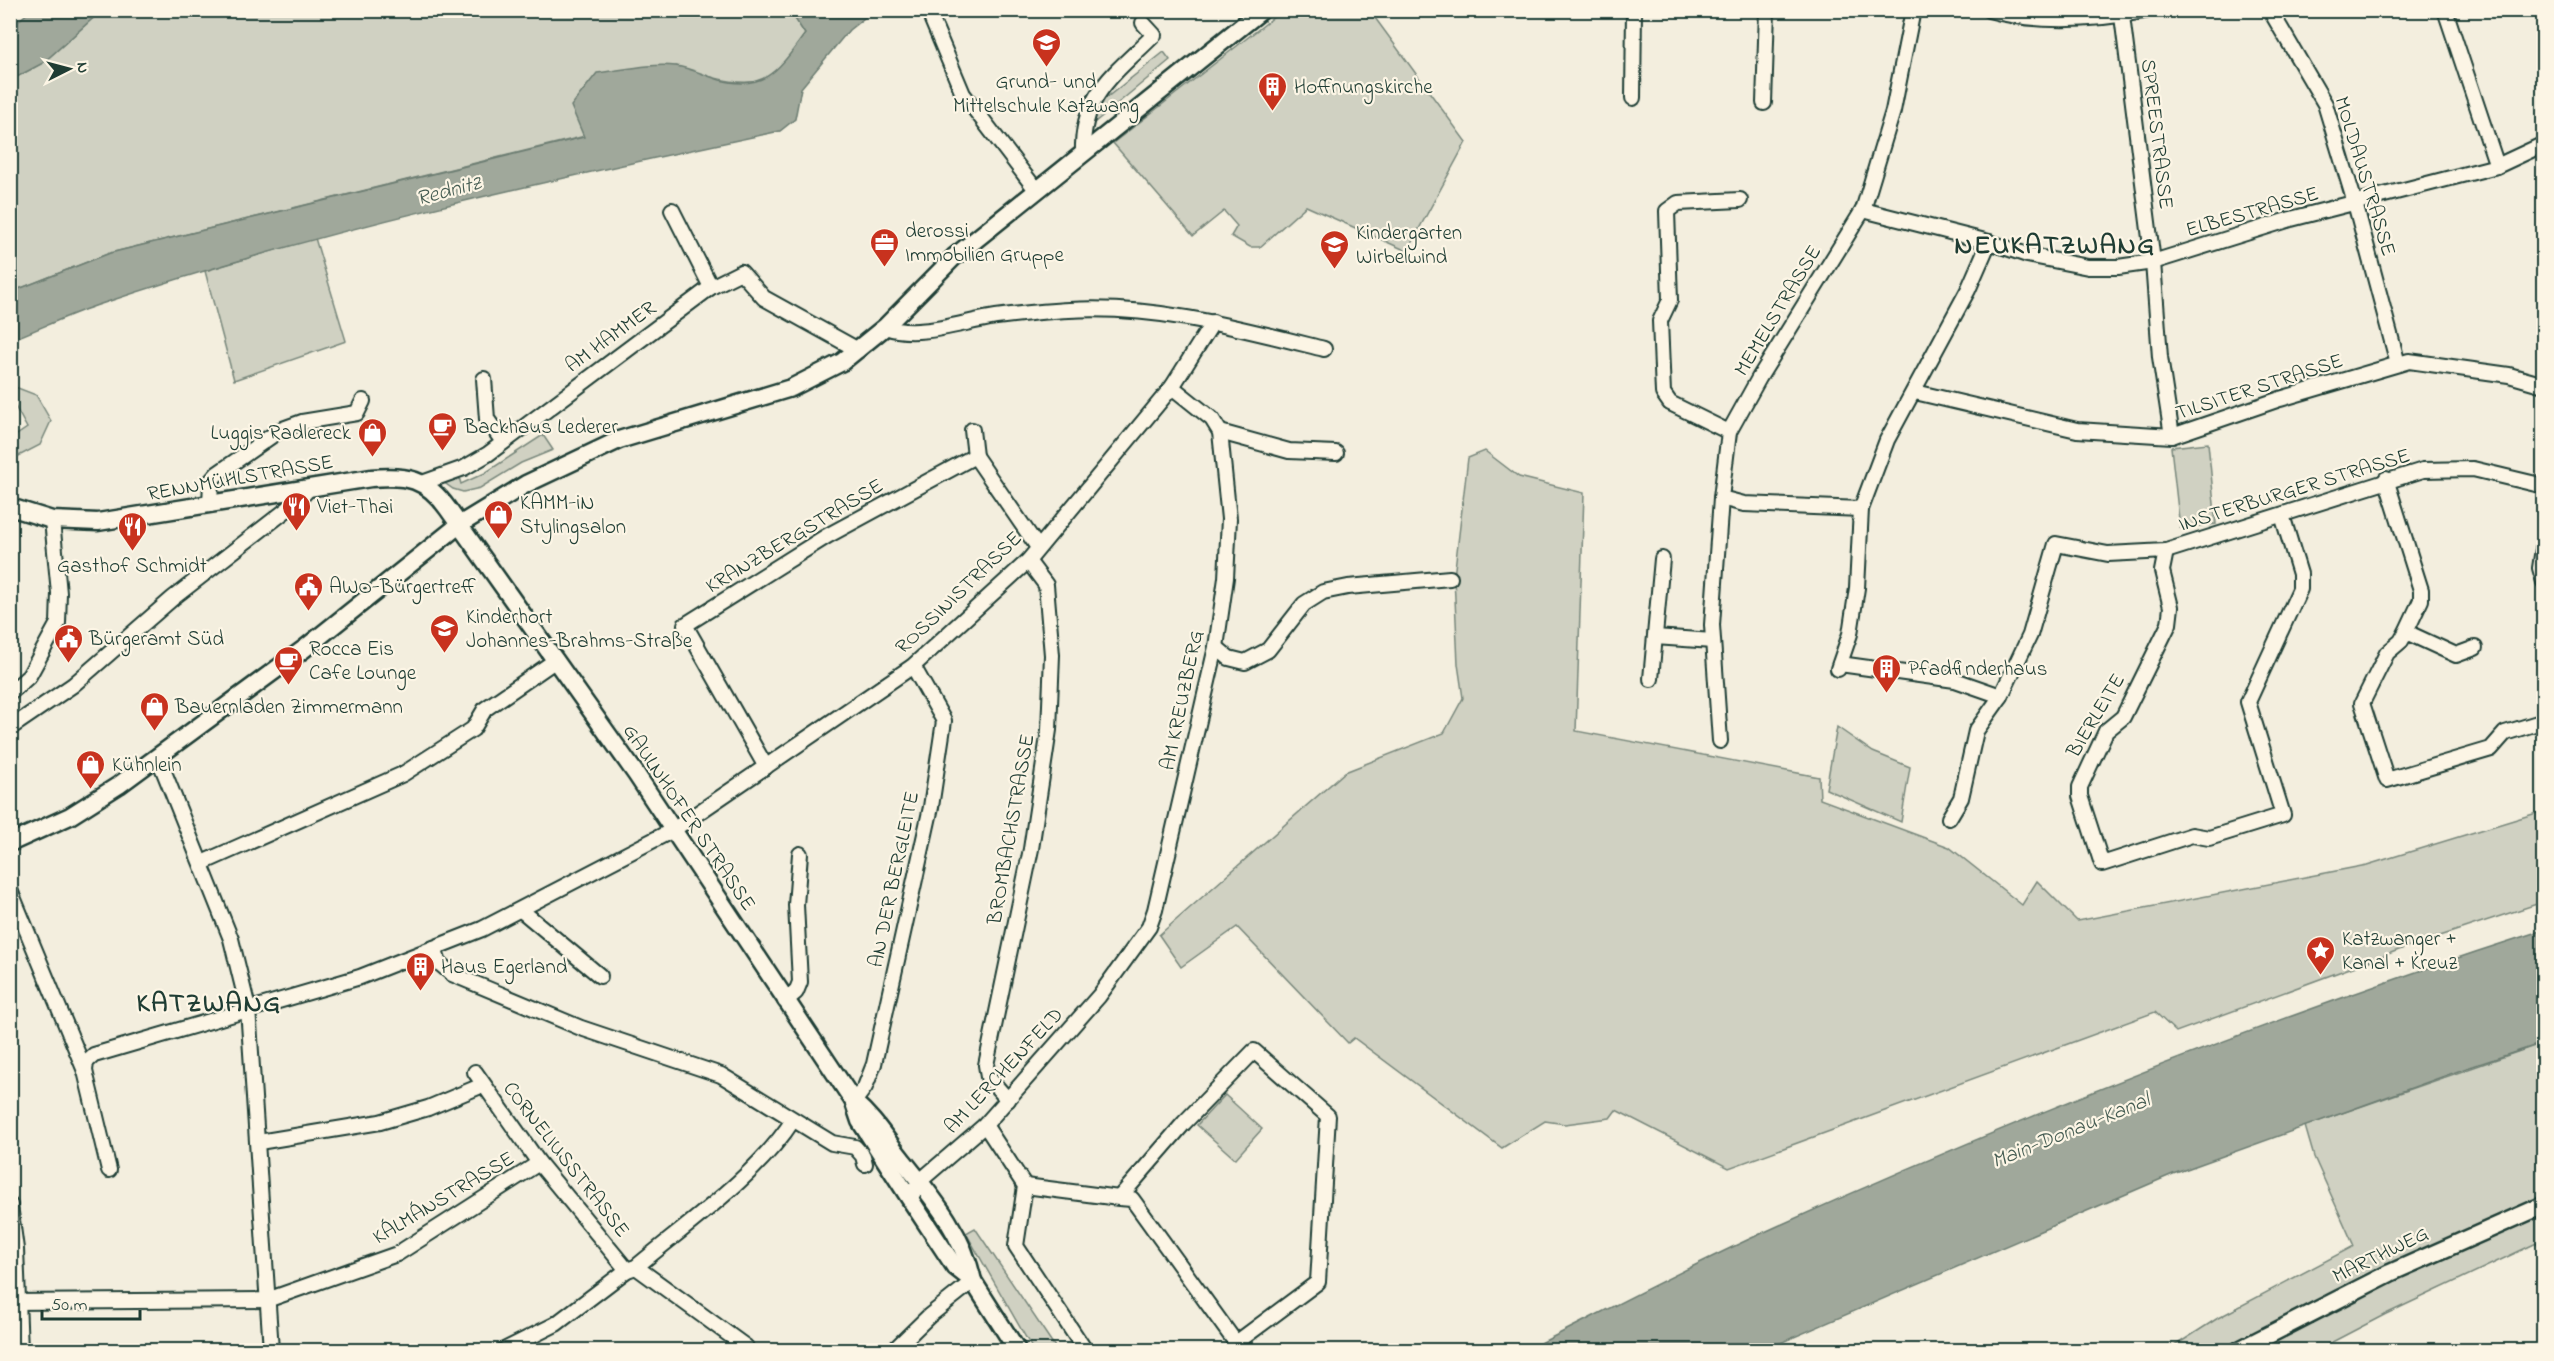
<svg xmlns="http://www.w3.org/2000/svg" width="2554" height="1361" viewBox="0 0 2554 1361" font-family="'Indie Flower',sans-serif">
<rect width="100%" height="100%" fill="#f3eede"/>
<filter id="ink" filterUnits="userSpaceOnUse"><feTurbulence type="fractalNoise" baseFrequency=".0167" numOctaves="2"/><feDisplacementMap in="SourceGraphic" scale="12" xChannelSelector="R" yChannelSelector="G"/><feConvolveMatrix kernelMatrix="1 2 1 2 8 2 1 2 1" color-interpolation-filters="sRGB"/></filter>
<g filter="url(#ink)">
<!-- green -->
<g fill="#d0d1c2" stroke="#78877b" stroke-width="1.5">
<path d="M790,10L805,34C796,46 788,62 777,72C753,94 703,75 676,66L585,136L110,253L11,292V80L43,63L101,11Z"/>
<polygon points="1283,10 1370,11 1466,142 1407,251 1306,206 1260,247 1250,247 1231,236 1237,226 1224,211 1193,236 1113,143"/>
<polygon points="1164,52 1170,60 1089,127 1091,110"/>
<polygon points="315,238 346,341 234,380 205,271"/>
<polygon points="10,385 36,395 51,421 40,445 11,460 11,439 27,428 11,399"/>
<polygon points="543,435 553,450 521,463 480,488 463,492 453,489 439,479 458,474 461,484 485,473"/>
<polygon points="2208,443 2216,524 2180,528 2171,447"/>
<polygon points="1485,451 1519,477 1584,493 1576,731 1819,777 1820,799 1949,847 2022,905 2037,881 2077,921 2367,865 2543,811 2543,902 2407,947 2176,1032 2155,1012 1729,1168 1616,1110 1610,1118 1565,1124 1545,1121 1502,1148 1354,1038 1348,1043 1237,927 1181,967 1159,935 1345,772 1444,733 1463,698 1458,664 1454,577 1468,458"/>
<polygon points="1837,727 1873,752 1910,767 1901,822 1826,789"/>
<polygon points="2543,1043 2543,1240 2386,1314 2317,1350 2168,1350 2218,1318 2354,1246 2314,1157 2305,1126"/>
<polygon points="1225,1095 1262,1129 1235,1159 1197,1125"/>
<polygon points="975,1228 1057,1350 1033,1350 966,1233"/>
</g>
<!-- water -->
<g fill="#a0a89b" stroke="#6c7d72" stroke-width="1.5">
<polygon points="30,11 101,11 43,63 11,80 11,27"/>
<path d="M790,11H873L849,30L801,88L795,119L780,131C549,180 318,230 95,306C66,316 39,329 11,340V292L110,253L584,137L571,106L597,73C623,70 650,63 676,66C691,68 706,76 720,80C767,92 780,67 805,34Z"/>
<path d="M2543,930V1043L2464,1069L2173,1174L1764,1350H1527C1607,1310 1687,1267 1769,1230C2021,1116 2280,1014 2543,930Z"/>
</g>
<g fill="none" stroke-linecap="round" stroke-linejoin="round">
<defs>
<g id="minor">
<path d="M1989,10C2039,24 2099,20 2150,10"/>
<polyline points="2270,10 2325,104 2355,203 2398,364"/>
<polyline points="2445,10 2497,166"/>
<polyline points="2122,16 2153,262 2160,357 2172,436"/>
<polyline points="932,20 963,94 1037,191"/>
<polyline points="1633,98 1634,10"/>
<polyline points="1764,103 1767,10"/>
<path d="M1083,153C1081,94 1116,73 1154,35L1143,23"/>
<polyline points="672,210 711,287"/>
<polyline points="1863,210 1989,242 2027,255 2088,267 2118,267 2153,262 2291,219 2497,166 2544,144"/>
<path d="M885,327C919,339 961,322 996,317C1020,314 1045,311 1069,310C1156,305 1240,328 1324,349"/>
<polyline points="484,379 487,419 503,442"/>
<polyline points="1915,392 2077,430 2172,436 2280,399 2409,361 2509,375 2544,385"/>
<polyline points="972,430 975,456"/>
<polyline points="1220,432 1289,451 1336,453"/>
<polyline points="1729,432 1670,403 1663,393 1660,321 1670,300 1667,211 1678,203 1740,200"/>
<polyline points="2386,479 2421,590 2421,600 2406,632 2401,641 2387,653 2362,703 2387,780 2491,749 2505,733 2544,721"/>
<polyline points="422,483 464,468 488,454 711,287 741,272 764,298 858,350"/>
<polyline points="210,505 211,481 217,474 280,430 302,422 357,413 363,401"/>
<polyline points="1861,509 1744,504 1721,498 1729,432 1759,378 1863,210 1893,111 1913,10"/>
<polyline points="2544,543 2540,568 2544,582"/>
<polyline points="2166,551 2162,571 2171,607 2169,624 2123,717 2106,731 2080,787 2080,796 2102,864 2192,835 2209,838 2283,815 2248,702 2300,589 2300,574 2282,515"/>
<polyline points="2406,632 2456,655 2475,648"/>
<polyline points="1655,637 1713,641"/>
<polyline points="1216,647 1229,658 1245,662 1268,650 1304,604 1323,592 1348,587 1450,578"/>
<polyline points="1840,664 1955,680 2001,696"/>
<polyline points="1838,669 1850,634 1857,588 1861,509 1887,440 1968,290 1989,242"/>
<polyline points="1651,679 1662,559"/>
<polyline points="10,693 29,676 58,623 59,593 52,520"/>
<polyline points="10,728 73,685 173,598 298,501 309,488"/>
<polyline points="1720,741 1712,625 1721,498"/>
<polyline points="158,757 231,939 248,1008 271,1350"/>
<polyline points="766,767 685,625 827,536 975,456 1037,546"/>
<polyline points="1949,818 1961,798 1976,731 2001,696 2030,635 2056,544 2108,554 2166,551 2423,470 2473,469 2544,486"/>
<polyline points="202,863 403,774 473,729 485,709 556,660"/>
<polyline points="10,890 85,1071"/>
<polyline points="521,910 600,976"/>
<polyline points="434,948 439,963 452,974 581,1028 721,1075 832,1143 855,1147 863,1156 865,1164"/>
<polyline points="785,1001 796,992 800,982 796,905 800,854"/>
<polyline points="475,1072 539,1163 627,1270"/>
<polyline points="1008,1100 988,1077 986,1065 1031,849 1049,730 1052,655 1046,585 1028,561"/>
<polyline points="854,1102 865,1087 874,1064 931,807 944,721 913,666"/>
<polyline points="985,1125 1025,1186 1016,1246 1085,1350"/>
<polyline points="259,1142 380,1122 428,1108 483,1085"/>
<polyline points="109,1170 85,1071 86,1062 94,1055 360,977 482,929 673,830 913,666 1028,561 1172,387 1213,322"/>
<polyline points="1025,1186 1119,1198 1132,1199 1236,1343 1318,1282 1328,1116 1254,1051 1184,1123 1119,1198"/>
<polyline points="910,1199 920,1181 985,1125 1099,996 1149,927 1155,910 1216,647 1226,578 1229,519 1220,432 1212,419 1172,387"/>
<polyline points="10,1205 16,1249 20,1350"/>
<polyline points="636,1267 746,1347 740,1350"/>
<polyline points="10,1302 267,1300 397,1254 539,1163"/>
<path d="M504,1350L556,1324L627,1270L636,1267C686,1225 758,1175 793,1120"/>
<polyline points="894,1350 929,1316 973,1281"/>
</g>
<g id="major">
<path d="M10,507L52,520L98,522L371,478C407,475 426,478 448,509L636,774L854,1102C874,1119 885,1138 901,1158C932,1197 962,1231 973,1281"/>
<polyline points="10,843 70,816 119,785 304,649 459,525 526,484 619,440 791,388 842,362 885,327 954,257 1262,10"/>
<polyline points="854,1103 860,1121 910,1199 955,1267 973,1281 1017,1350"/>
<polyline points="2239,1350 2390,1273 2544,1205"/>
</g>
</defs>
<!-- minor casing -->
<use href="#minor" stroke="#1f3d34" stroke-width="18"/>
<!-- major casing -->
<use href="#major" stroke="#1f3d34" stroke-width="21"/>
<!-- minor -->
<use href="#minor" stroke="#fcf5e5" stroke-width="14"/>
<!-- major -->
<use href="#major" stroke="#fcf5e5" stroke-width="16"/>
</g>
</g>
<!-- icons -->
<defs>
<symbol id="school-pin" viewBox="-11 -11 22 30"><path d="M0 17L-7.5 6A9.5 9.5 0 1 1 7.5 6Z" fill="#c8321e" stroke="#fcf5e5"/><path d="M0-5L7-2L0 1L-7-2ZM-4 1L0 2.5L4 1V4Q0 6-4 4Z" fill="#fff"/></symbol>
<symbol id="building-pin" viewBox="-11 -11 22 30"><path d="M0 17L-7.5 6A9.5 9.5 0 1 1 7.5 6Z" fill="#c8321e" stroke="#fcf5e5"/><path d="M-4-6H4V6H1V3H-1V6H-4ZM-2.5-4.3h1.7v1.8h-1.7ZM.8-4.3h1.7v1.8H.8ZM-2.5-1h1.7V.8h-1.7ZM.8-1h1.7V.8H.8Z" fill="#fff"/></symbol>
<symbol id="office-pin" viewBox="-11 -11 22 30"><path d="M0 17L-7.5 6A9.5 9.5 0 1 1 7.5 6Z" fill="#c8321e" stroke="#fcf5e5"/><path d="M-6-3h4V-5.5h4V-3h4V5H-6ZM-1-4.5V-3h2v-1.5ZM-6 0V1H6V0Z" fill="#fff"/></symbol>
<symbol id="cafe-pin" viewBox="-11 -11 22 30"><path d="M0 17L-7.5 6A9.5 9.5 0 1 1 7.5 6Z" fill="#c8321e" stroke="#fcf5e5"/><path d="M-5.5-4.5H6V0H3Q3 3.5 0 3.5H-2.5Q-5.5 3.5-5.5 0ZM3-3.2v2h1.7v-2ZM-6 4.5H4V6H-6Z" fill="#fff"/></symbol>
<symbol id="shop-pin" viewBox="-11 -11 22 30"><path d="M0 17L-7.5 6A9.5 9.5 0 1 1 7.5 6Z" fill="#c8321e" stroke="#fcf5e5"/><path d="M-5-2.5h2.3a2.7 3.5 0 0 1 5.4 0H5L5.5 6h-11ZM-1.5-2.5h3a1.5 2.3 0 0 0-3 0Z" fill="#fff"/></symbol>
<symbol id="restaurant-pin" viewBox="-11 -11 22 30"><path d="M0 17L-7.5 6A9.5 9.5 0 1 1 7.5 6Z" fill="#c8321e" stroke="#fcf5e5"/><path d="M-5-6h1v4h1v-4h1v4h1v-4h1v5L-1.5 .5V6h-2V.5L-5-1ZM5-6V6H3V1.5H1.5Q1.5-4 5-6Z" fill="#fff"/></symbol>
<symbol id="civic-pin" viewBox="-11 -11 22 30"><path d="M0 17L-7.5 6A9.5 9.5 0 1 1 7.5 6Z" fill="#c8321e" stroke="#fcf5e5"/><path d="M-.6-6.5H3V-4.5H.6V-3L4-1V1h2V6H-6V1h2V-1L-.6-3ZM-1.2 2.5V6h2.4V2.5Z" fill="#fff"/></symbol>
<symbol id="sight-pin" viewBox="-11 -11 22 30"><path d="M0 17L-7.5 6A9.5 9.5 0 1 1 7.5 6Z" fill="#c8321e" stroke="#fcf5e5"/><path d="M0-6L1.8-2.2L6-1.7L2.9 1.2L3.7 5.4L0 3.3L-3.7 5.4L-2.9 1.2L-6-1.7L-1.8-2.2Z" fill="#fff"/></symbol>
</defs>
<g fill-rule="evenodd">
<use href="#school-pin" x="1030" y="26" width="33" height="45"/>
<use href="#building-pin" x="1256" y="70" width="33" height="45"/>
<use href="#office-pin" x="868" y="226" width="33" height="45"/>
<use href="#school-pin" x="1318" y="228" width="33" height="45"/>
<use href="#cafe-pin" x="426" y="410" width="33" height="45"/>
<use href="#shop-pin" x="356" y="416" width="33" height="45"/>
<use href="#restaurant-pin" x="280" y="490" width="33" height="45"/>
<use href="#shop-pin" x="482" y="498" width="33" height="45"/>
<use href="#restaurant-pin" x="116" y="510" width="33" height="45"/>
<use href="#civic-pin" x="292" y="570" width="33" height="45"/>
<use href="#school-pin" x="428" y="612" width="33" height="45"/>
<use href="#civic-pin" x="52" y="622" width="33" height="45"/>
<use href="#cafe-pin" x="272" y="644" width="33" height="45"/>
<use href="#building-pin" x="1870" y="652" width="33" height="45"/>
<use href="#shop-pin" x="138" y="690" width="33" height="45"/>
<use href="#shop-pin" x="74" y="748" width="33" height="45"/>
<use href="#sight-pin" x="2304" y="934" width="33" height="45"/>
<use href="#building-pin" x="404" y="950" width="33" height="45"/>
</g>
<g text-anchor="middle" stroke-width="4.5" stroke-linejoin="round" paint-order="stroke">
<!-- poi labels -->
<g font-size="21" fill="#1f3d34" stroke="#fcf5e5" text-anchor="start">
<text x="1046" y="88" text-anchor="middle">Grund- und<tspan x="1046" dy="24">Mittelschule Katzwang</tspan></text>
<text x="1294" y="93">Hoffnungskirche</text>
<text x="905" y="237">derossi<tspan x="905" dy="24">Immobilien Gruppe</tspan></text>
<text x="1356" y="239">Kindergarten<tspan x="1356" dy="24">Wirbelwind</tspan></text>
<text x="464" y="433">Backhaus Lederer</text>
<text x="351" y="439" text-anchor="end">Luggis Radlereck</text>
<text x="520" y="509">KAMM-iN<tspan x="520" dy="24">Stylingsalon</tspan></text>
<text x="317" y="513">Viet-Thai</text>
<text x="132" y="572" text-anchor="middle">Gasthof Schmidt</text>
<text x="329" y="593">AWO-Bürgertreff</text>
<text x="466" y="623">Kinderhort<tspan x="466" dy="24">Johannes-Brahms-Straße</tspan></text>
<text x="89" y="645">Bürgeramt Süd</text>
<text x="309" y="655">Rocca Eis<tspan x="309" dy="24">Cafe Lounge</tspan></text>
<text x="1908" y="675">Pfadfinderhaus</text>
<text x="175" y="713">Bauernladen Zimmermann</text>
<text x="112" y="771">Kühnlein</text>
<text x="2342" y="945">Katzwanger +<tspan x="2342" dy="24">Kanal + Kreuz</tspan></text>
<text x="441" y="973">Haus Egerland</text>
</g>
<!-- street labels -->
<g font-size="21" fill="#1f3d34" stroke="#fcf5e5">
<text transform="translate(2158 134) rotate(83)" y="7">SPREESTRASSE</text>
<text transform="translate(2366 176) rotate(73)" y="7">MOLDAUSTRASSE</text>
<text transform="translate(2252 211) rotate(-16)" y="7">ELBESTRASSE</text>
<text transform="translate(1777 310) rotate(-59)" y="7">MEMELSTRASSE</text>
<text transform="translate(610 336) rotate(-36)" y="7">AM HAMMER</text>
<text transform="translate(2259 386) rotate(-18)" y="7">TILSITER STRASSE</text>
<text transform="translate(240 477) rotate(-10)" y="7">RENNMÜHLSTRASSE</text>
<text transform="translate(2294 489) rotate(-17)" y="7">INSTERBURGER STRASSE</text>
<text transform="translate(794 535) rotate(-31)" y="7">KRANZBERGSTRASSE</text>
<text transform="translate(958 592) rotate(-44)" y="7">ROSSINISTRASSE</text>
<text transform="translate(1181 700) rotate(-78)" y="7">AM KREUZBERG</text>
<text transform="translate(2095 715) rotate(-59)" y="7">BIERLEITE</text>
<text transform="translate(690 817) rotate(56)" y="7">GAULNHOFER STRASSE</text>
<text transform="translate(1010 829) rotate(-80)" y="7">BROMBACHSTRASSE</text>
<text transform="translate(893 879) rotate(-78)" y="7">AN DER BERGLEITE</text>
<text transform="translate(1003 1070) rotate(-47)" y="7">AM LERCHENFELD</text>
<text transform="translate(567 1159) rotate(52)" y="7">CORNELIUSSTRASSE</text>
<text transform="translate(443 1197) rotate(-31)" y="7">KÁLMÁNSTRASSE</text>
<text transform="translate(2380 1254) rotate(-26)" y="7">MARTHWEG</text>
</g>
<!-- water labels -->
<g font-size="22" font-style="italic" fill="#465d53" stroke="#fcf5e5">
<text transform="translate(448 189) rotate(-15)" y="8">Rednitz</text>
<text transform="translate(2070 1129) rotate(-22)" y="8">Main-Donau-Kanal</text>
</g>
<!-- district labels -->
<g font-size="27" font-weight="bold" letter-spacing="1.5" fill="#1f3d34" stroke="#fcf5e5">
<text x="2055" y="253">NEUKATZWANG</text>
<text x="209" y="1011">KATZWANG</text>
</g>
</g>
<!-- margin -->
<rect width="2554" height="1361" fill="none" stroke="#fcf5e5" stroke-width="36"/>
<rect x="18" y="18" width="2518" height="1325" fill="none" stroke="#1f3d34" stroke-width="2" filter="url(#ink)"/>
<!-- north arrow -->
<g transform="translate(69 69) rotate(84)" stroke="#fcf5e5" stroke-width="4.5" paint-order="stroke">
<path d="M0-4.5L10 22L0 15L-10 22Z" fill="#1f3d34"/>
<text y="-9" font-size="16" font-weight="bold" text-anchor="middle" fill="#1f3d34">N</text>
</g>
<!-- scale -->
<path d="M42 1310v9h98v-9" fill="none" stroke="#1f3d34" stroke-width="3"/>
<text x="51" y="1310" font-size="18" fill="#1f3d34" stroke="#fcf5e5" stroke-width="4.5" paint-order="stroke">50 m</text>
</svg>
